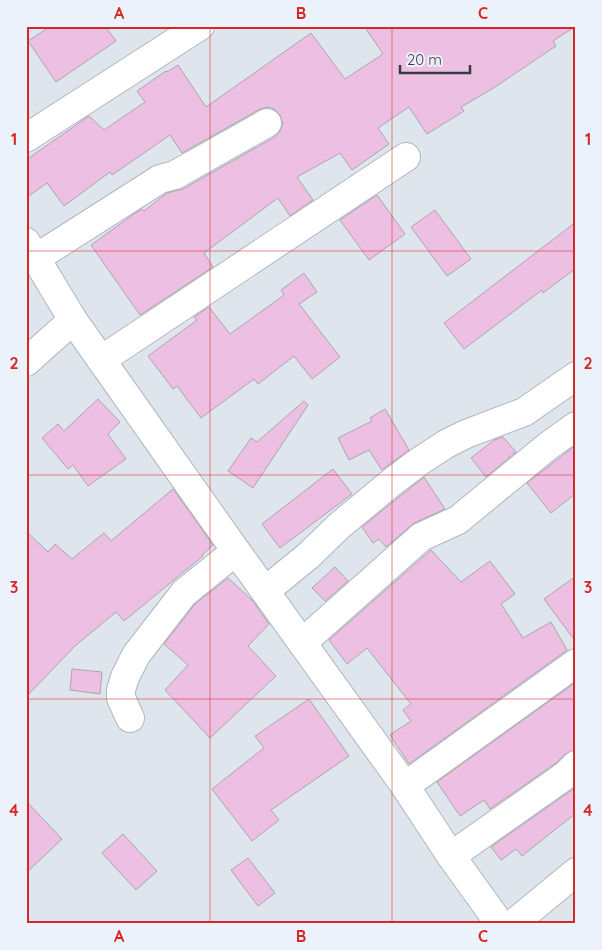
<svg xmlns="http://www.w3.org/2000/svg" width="602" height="950" viewBox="0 0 602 950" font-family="Quicksand,sans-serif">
<rect width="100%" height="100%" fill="#dfe5ed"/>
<!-- building -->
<g fill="#edbfe3" stroke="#ada4ab">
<polygon points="51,26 105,26 116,41 56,82 28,41"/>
<polygon points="364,26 576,26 553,41 556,46 492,89 461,107 464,111 427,134 409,107 378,128 389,144 352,170 340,153 297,177 313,200 290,216 278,198 204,253 213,267 140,315 91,245 134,214 142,209 144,211 167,193 183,189 275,137 280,131 283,124 280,115 274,109 267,107 260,109 182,153 170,135 112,175 110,172 64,206 47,183 26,198 26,160 89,116 104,130 145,102 137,91 166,71 167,72 178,65 206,107 311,33 345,79 383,54"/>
<polygon points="377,195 405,234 369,260 340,220"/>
<polygon points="435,210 471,259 447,276 411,227"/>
<polygon points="576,222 576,268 543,293 542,290 464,349 444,323"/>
<polygon points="304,273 317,292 299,304 340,357 312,379 294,356 258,384 254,379 201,418 177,386 173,389 148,356 197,320 194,317 209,307 230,334 284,295 281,290"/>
<polygon points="98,399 120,422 108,434 126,459 88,486 73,465 68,469 42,438 58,424 64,431"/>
<polygon points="304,401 308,405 253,488 228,471 251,438 257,442"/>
<polygon points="385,409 409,450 382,470 369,450 349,460 338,438 372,421 370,418"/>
<polygon points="503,437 516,452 486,477 471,458 494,440"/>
<polygon points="576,445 576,493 551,513 527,483"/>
<polygon points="333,469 352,494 280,548 262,524"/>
<polygon points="424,477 445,509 414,523 386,547 379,539 373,543 362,527"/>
<polygon points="173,489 213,545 202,555 203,556 124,621 116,612 75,646 26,697 26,531 48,552 55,544 72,559 104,533 111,541"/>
<polygon points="431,550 461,582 490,561 515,594 501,604 523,638 551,622 567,650 409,764 390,735 411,721 403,710 411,704 367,648 347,664 329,640"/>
<polygon points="335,567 348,581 325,601 312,588"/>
<polygon points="576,576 576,642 544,599"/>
<polygon points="228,578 252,600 269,624 248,646 276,676 210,738 165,690 188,665 164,644 195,604"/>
<polygon points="72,669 102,672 100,694 70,690"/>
<polygon points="576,682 576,750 565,754 556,763 490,809 484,800 460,816 437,782"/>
<polygon points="309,699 349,756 271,810 279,820 252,841 212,789 264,748 255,736"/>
<polygon points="576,787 576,813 522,856 516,849 501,860 491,847"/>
<polygon points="26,801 62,839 26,873"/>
<polygon points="123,834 157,871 136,890 102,853"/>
<polygon points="248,858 275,893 258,906 231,870"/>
</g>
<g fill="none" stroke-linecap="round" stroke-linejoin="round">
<defs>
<g id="minor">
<polyline points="26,138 200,26"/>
<polyline points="26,242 73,320 236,551 405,786 451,856 500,924"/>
<polyline points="36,258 160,179 175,175 267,123"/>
<polyline points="101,360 406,157"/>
<polyline points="26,362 73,320"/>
<polyline points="265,591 308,556 339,526 392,482 420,461 446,444 466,434 524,412 576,376"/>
<polyline points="302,643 421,537 458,520 548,446 576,426"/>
<polyline points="130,718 121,698 121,690 125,677 136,655 184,593 236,551"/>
<polyline points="405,786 576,663"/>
<polyline points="451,856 566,775 576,765"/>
<polyline points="513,924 576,872"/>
</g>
</defs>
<!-- minor casing -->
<use href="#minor" stroke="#b0b6be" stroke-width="30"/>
<!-- minor -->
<use href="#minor" stroke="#fff" stroke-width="28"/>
</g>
<!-- grid -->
<path fill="none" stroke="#d62828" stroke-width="1" stroke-opacity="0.55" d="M210,26V924M392,26V924M26,251H576M26,475H576M26,699H576"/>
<!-- border -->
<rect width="602" height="950" fill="none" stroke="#ecf2fb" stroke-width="55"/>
<!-- scale -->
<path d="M400 65v8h70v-8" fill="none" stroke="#393c3f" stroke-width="2.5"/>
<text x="407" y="65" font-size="15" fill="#393c3f" stroke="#ecf2fb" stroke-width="4" paint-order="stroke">20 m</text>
<rect x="28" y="28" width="546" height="894" fill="none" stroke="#d62828" stroke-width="2"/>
<g font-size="16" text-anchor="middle" font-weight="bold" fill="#d62828">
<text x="119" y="19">A</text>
<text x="301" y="19">B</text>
<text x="483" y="19">C</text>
<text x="14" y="145">1</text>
<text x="588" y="145">1</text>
<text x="14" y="369">2</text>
<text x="588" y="369">2</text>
<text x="14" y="593">3</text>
<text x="588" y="593">3</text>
<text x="14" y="816">4</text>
<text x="588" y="816">4</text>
<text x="119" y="942">A</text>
<text x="301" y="942">B</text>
<text x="483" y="942">C</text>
</g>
</svg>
